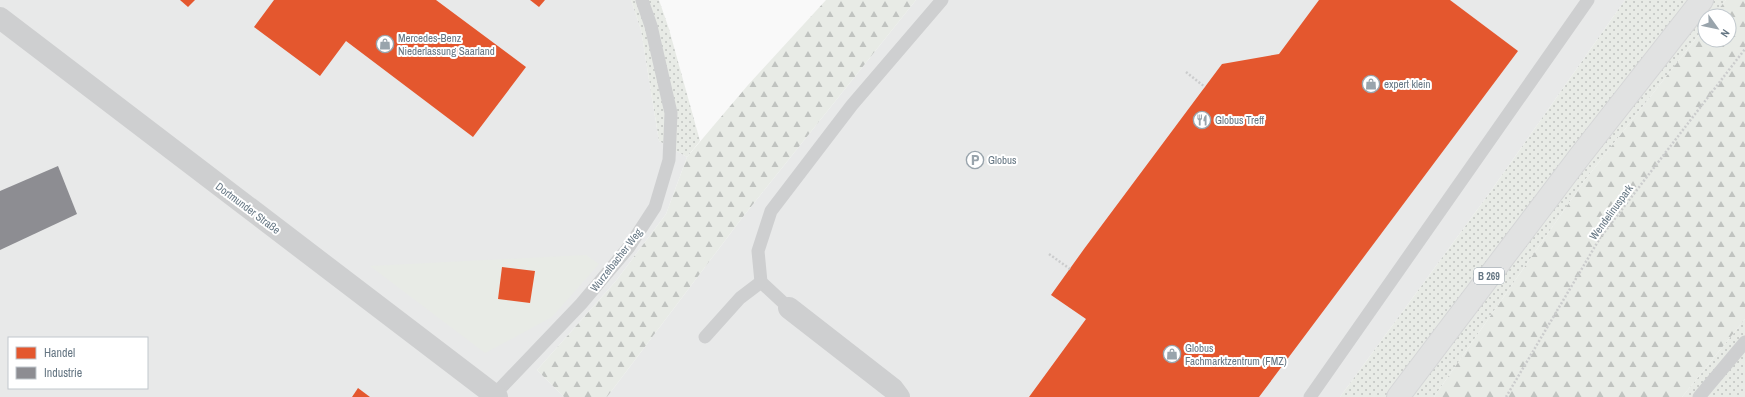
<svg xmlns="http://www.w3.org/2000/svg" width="1745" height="397" viewBox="0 0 1745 397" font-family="'Archivo Narrow',sans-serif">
<defs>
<pattern id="grass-dots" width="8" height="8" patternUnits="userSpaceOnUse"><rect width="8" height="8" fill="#e8ebe6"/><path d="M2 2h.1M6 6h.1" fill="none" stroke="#c0c3c0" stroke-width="1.8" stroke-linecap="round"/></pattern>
<pattern id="forest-firs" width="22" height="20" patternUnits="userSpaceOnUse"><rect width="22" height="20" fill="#e8ebe6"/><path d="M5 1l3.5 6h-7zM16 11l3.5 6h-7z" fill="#c0c3c0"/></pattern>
</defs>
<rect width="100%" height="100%" fill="#f9f9f9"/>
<!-- built -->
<g fill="#e8e9e9" fill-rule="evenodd">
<path d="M0,0H631L641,30L659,141L687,157L666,214L615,282L537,370L564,397H0ZM9,338H147V388H9Z"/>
<polygon points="916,0 1625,0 1488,195 1340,397 607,397 742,218"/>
</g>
<!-- grass -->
<g fill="url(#grass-dots)">
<polygon points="631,0 659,0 669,29 700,141 687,157 659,141 641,30"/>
<polygon points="1625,0 1726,0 1713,16 1705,16 1705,27 1585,180 1434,397 1340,397 1488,195"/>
<polygon points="1745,319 1745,397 1682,397"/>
</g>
<!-- forest -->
<g fill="url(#forest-firs)">
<polygon points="826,0 916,0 742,218 607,397 564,397 537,370 615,282 666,214 687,157 748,85"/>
<polygon points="1726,0 1745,0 1745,319 1682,397 1434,397 1585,180 1705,27 1705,40 1729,40 1729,16 1713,16"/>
</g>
<!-- garden -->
<polygon fill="#e8ebe6" points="586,255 599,264 552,317 485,353 370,266"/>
<!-- shops -->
<g fill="#e4572e">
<polygon points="180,0 195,0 188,7"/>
<polygon points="274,0 436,0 526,67 473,137 346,41 320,76 254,27"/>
<polygon points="530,0 545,0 539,7"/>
<polygon points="1319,0 1450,0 1518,51 1259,397 1029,397 1086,319 1051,295 1084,249 1222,64 1279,54"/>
<polygon points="502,267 535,271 530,303 498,299"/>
<polygon points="358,388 370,397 352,397"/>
</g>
<!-- industry -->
<polygon fill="#8d8d92" points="58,166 77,214 0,250 0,191"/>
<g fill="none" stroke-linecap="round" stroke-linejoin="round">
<defs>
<polyline id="primary" points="1398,397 1580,156 1702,0"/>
</defs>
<!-- primary casing -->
<use href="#primary" stroke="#d5d6d7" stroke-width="24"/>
<!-- path -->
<g stroke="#cbcccd" stroke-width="2.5" stroke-dasharray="2 2" stroke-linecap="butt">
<polyline points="1186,72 1205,87"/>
<polyline points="1049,254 1070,269"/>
<polyline points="1506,397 1600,238 1745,49"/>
</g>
<!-- service -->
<g stroke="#cecfd0" stroke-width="13">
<polyline points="789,308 761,282 758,251 771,211 852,105 942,0"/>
<polyline points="705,337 740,298 761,282"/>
<polyline points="494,395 581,304 629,247 655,207 669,160 671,113 651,26 642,0"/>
<polyline points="1310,397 1588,0"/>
<polyline points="1699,397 1745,342"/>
</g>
<!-- minor -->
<g stroke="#cecfd0" stroke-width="22">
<polyline points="0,18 497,397"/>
<polyline points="789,308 893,389 899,397"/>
</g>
<!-- primary -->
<use href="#primary" stroke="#e1e2e2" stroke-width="22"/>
</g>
<!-- icons -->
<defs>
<symbol id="shop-ring" viewBox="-11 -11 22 22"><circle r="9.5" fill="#fff" stroke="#99a4ac" stroke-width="1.5"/><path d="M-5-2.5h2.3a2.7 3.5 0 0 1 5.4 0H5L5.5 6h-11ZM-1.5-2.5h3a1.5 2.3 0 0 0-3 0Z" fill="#99a4ac"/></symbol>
<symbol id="restaurant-ring" viewBox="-11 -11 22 22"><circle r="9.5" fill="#fff" stroke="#99a4ac" stroke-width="1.5"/><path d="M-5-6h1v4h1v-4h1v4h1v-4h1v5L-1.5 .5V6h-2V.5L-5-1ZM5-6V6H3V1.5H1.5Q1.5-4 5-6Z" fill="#99a4ac"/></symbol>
<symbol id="parking-ring" viewBox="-11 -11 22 22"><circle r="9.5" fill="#fff" stroke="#99a4ac" stroke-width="1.5"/><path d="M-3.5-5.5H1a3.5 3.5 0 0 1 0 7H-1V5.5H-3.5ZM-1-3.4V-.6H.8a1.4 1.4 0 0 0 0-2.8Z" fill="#99a4ac"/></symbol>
</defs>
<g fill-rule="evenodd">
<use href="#shop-ring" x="375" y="34" width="20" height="20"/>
<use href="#shop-ring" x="1361" y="74" width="20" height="20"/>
<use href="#restaurant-ring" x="1192" y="110" width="20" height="20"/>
<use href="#parking-ring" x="965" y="150" width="20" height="20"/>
<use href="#shop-ring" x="1162" y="344" width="20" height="20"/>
</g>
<g text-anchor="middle" stroke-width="4" stroke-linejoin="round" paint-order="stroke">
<!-- shield labels -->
<rect fill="#fff" stroke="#939fa8" stroke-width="1" x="1474" y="268" width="30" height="16" rx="3"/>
<g font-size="10" font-weight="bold" fill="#657683">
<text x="1489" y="280">B 269</text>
</g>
<!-- poi labels -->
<g font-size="11" fill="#657683" stroke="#fff" text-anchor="start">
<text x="398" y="42">Mercedes-Benz<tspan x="398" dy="13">Niederlassung Saarland</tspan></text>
<text x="1384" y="88">expert klein</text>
<text x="1215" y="124">Globus Treff</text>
<text x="988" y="164">Globus</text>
<text x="1185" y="352">Globus<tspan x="1185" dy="13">Fachmarktzentrum (FMZ)</tspan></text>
</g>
<!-- street labels -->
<g font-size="11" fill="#657683" stroke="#fff">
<text transform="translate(248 208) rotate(37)" y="4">Dortmunder Straße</text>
<text transform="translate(1611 212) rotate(-54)" y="4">Wendelinuspark</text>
<text transform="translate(616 260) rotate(-52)" y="4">Wurzelbacher Weg</text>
</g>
</g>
<!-- legend -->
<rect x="8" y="337" width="140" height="52" fill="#ffffff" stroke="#c1c8cd"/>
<rect x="16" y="347" width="20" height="12" fill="#e4572e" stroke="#c1c8cd"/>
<text x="44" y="357" font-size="12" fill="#657683">Handel</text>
<rect x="16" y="367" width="20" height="12" fill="#8d8d92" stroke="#c1c8cd"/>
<text x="44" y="377" font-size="12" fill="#657683">Industrie</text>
<!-- north arrow -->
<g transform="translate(1717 28) rotate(123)"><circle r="19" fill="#ffffff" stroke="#c1c8cd"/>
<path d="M0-3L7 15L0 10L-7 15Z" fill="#99a4ac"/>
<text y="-6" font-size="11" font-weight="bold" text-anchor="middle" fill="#657683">N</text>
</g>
</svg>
